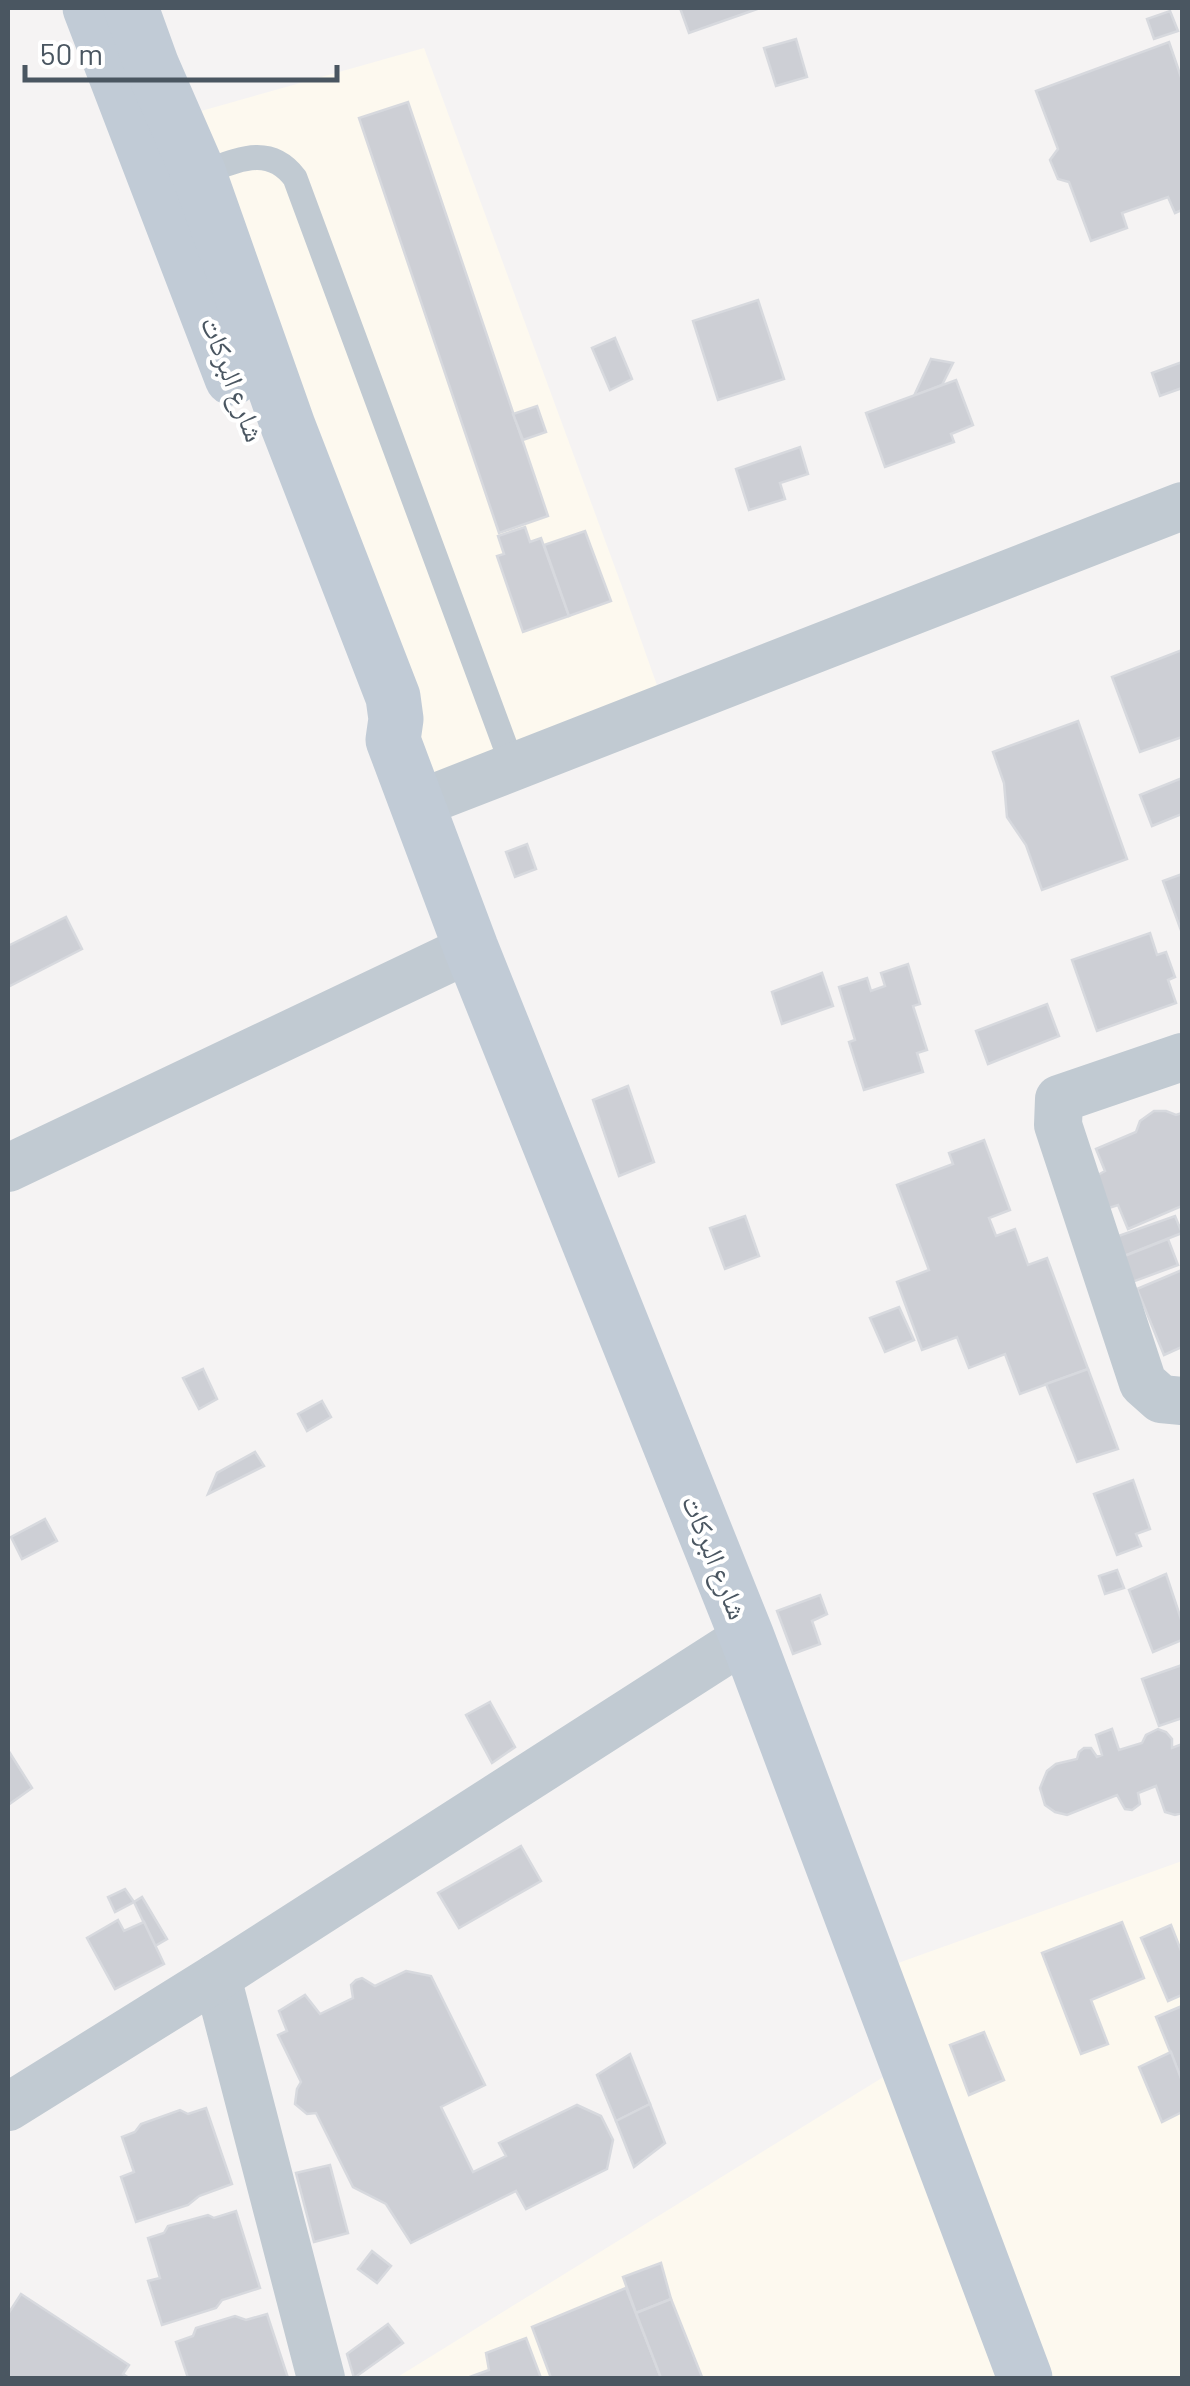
<svg xmlns="http://www.w3.org/2000/svg" width="1190" height="2386" viewBox="0 0 1190 2386" font-family="Barlow,'Noto Naskh Arabic',sans-serif">
<rect width="100%" height="100%" fill="#f5f3f3"/>
<!-- commercial -->
<g fill="#fdf9ef">
<polygon points="424,48 624,592 665,708 418,804 155,124"/>
<polygon points="1182,1861 1182,2378 396,2378 906,2063 873,1972"/>
</g>
<!-- building -->
<g fill="#cdcfd5" stroke="#d7d9de" stroke-width="2.5">
<polygon points="680,8 760,8 689,33"/>
<polygon points="1170,11 1178,31 1154,39 1147,19"/>
<polygon points="796,39 807,77 776,86 764,48"/>
<polygon points="1169,42 1182,80 1182,210 1175,213 1168,197 1122,213 1127,228 1091,241 1069,182 1058,179 1050,160 1058,149 1036,91"/>
<polygon points="408,102 548,516 499,533 359,118"/>
<polygon points="758,300 784,379 718,400 693,321"/>
<polygon points="615,338 632,379 610,390 592,348"/>
<polygon points="931,359 953,363 942,385 914,396"/>
<polygon points="1182,362 1182,388 1160,396 1152,373"/>
<polygon points="956,380 973,425 951,434 954,442 885,467 866,413"/>
<polygon points="537,406 546,432 523,440 513,414"/>
<polygon points="800,447 808,474 780,483 785,499 749,510 736,469"/>
<polygon points="525,527 530,542 541,538 569,616 523,632 497,556 504,554 498,536"/>
<polygon points="585,531 611,601 569,616 544,545"/>
<polygon points="1182,650 1182,737 1140,752 1112,677"/>
<polygon points="1078,721 1127,859 1042,890 1026,845 1007,817 1004,783 993,752"/>
<polygon points="1182,778 1182,814 1152,826 1140,795"/>
<polygon points="527,844 536,869 515,877 506,852"/>
<polygon points="1182,874 1182,933 1163,881"/>
<polygon points="66,917 82,949 8,987 8,946"/>
<polygon points="1150,933 1157,955 1166,952 1175,977 1168,980 1176,1003 1097,1031 1072,960"/>
<polygon points="908,964 920,1004 913,1006 927,1050 917,1053 923,1072 864,1090 849,1042 855,1040 839,987 867,978 871,991 885,986 881,973"/>
<polygon points="822,973 833,1006 782,1024 772,992"/>
<polygon points="1047,1004 1059,1036 988,1064 976,1031"/>
<polygon points="628,1086 654,1162 619,1176 593,1100"/>
<polygon points="1154,1111 1166,1111 1176,1115 1182,1113 1182,1206 1128,1229 1118,1205 1109,1208 1096,1176 1105,1171 1096,1149 1136,1132 1140,1121"/>
<polygon points="984,1140 1010,1210 989,1218 996,1236 1015,1229 1028,1265 1047,1258 1088,1369 1020,1394 1005,1354 969,1368 957,1337 922,1350 897,1282 929,1270 897,1185 953,1164 949,1153"/>
<polygon points="745,1216 759,1256 725,1269 710,1228"/>
<polygon points="1175,1216 1182,1233 1114,1260 1107,1240"/>
<polygon points="1168,1239 1178,1265 1124,1285 1114,1260"/>
<polygon points="1182,1270 1182,1347 1164,1355 1137,1289"/>
<polygon points="899,1307 914,1340 885,1352 870,1318"/>
<polygon points="203,1369 217,1399 199,1409 183,1378"/>
<polygon points="1088,1369 1118,1449 1077,1462 1046,1384"/>
<polygon points="322,1401 331,1417 307,1431 298,1414"/>
<polygon points="255,1452 264,1466 208,1494 217,1473"/>
<polygon points="1133,1480 1150,1529 1136,1534 1141,1546 1117,1555 1094,1494"/>
<polygon points="45,1519 57,1541 22,1559 11,1537"/>
<polygon points="1117,1570 1124,1588 1105,1594 1099,1576"/>
<polygon points="1166,1574 1182,1622 1182,1640 1153,1652 1129,1590"/>
<polygon points="820,1595 827,1614 812,1621 820,1644 793,1654 777,1611"/>
<polygon points="1182,1665 1182,1718 1159,1726 1142,1679"/>
<polygon points="490,1702 515,1747 492,1763 466,1715"/>
<polygon points="1112,1729 1119,1750 1142,1743 1146,1735 1158,1729 1166,1732 1172,1739 1172,1748 1182,1744 1182,1813 1175,1815 1165,1812 1156,1786 1138,1793 1140,1804 1132,1810 1125,1809 1117,1795 1067,1815 1055,1812 1045,1805 1040,1788 1047,1771 1056,1764 1077,1759 1079,1752 1084,1748 1091,1748 1097,1757 1102,1755 1096,1735"/>
<polygon points="8,1750 32,1788 8,1805"/>
<polygon points="521,1846 541,1881 459,1928 438,1893"/>
<polygon points="125,1889 134,1902 115,1912 108,1897"/>
<polygon points="142,1897 167,1939 155,1946 134,1902"/>
<polygon points="118,1920 124,1931 144,1922 164,1964 115,1989 87,1938"/>
<polygon points="1122,1922 1144,1978 1091,2000 1108,2044 1081,2054 1042,1953"/>
<polygon points="1171,1925 1182,1953 1182,1995 1168,2001 1141,1938"/>
<polygon points="406,1971 431,1976 485,2085 441,2107 473,2172 506,2156 499,2143 577,2105 601,2116 613,2140 607,2169 526,2209 516,2191 411,2243 386,2204 353,2187 316,2113 307,2114 295,2104 297,2089 301,2082 278,2035 287,2031 279,2011 305,1995 320,2014 353,1998 351,1985 356,1980 362,1978 375,1986"/>
<polygon points="1182,2006 1182,2081 1156,2017"/>
<polygon points="984,2032 1004,2080 969,2095 950,2045"/>
<polygon points="1171,2052 1182,2081 1182,2112 1162,2122 1139,2067"/>
<polygon points="630,2054 650,2104 616,2121 597,2075"/>
<polygon points="650,2104 665,2143 634,2167 616,2121"/>
<polygon points="206,2108 232,2184 199,2196 188,2205 136,2222 121,2177 134,2172 122,2137 135,2132 141,2124 180,2110 188,2114"/>
<polygon points="330,2165 348,2233 314,2242 296,2173"/>
<polygon points="236,2211 260,2288 222,2300 216,2308 162,2325 148,2281 160,2278 148,2238 164,2233 168,2226 208,2215 214,2218"/>
<polygon points="372,2251 391,2266 377,2283 358,2269"/>
<polygon points="661,2263 671,2299 636,2313 623,2277"/>
<polygon points="626,2288 661,2378 551,2378 532,2327"/>
<polygon points="21,2294 129,2365 123,2374 129,2378 8,2378 8,2314"/>
<polygon points="671,2299 702,2377 699,2378 661,2378 636,2313"/>
<polygon points="267,2314 288,2378 188,2378 176,2342 193,2336 196,2328 235,2316 246,2320"/>
<polygon points="388,2324 403,2343 354,2378 347,2354"/>
<polygon points="526,2338 541,2378 467,2378 489,2370 486,2353"/>
</g>
<g fill="none" stroke-linecap="round" stroke-linejoin="round">
<!-- lane -->
<path stroke="#c1cad2" stroke-width="25" d="M199,174C234,162 268,142 295,178L513,767"/>
<!-- street -->
<g stroke="#c1cad2" stroke-width="48">
<polyline points="418,804 1182,506"/>
<polyline points="1182,1057 1059,1099 1058,1125 1143,1383 1161,1399 1182,1401"/>
<polyline points="8,1168 471,948"/>
<polyline points="217,1977 321,2378"/>
<polyline points="8,2107 217,1977 747,1637"/>
</g>
<!-- secondary -->
<g stroke="#c1cbd6" stroke-width="55">
<polyline points="90,8 232,378"/>
<polyline points="131,8 152,66 199,174 288,426 393,697 396,719 393,740 471,948 747,1637 1025,2378"/>
</g>
</g>
<g text-anchor="middle" stroke-width="8" stroke-linejoin="round" paint-order="stroke">
<!-- street labels -->
<g font-size="28" fill="#4a5661" stroke="#fff">
<text transform="translate(233 379) rotate(69)" y="10">شارع البركات</text>
<text transform="translate(715 1557) rotate(68)" y="10">شارع البركات</text>
</g>
</g>
<!-- border -->
<rect width="1190" height="2386" fill="none" stroke="#4a5661" stroke-width="20"/>
<!-- scale -->
<path d="M25 65v15h312v-15" fill="none" stroke="#4a5661" stroke-width="5"/>
<text x="40" y="65" font-size="30" fill="#4a5661" stroke="#ffffff" stroke-width="8" paint-order="stroke">50 m</text>
</svg>
